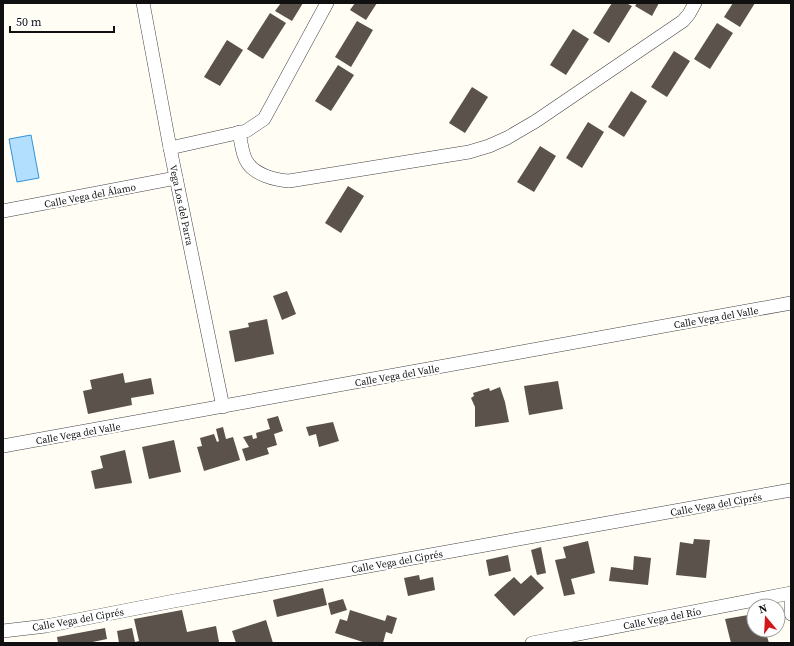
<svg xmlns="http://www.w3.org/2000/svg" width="794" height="646" viewBox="0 0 794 646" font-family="'Source Serif 4',serif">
<rect width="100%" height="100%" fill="#fffdf4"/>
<!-- water -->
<polygon fill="#b2dffd" stroke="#3094dc" points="31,135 39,178 17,182 9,139"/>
<!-- building -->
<g fill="#5b524b">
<polygon points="281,3 303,3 292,21 275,11"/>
<polygon points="355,3 377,3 366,20 350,10"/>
<polygon points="612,3 626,3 632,6 609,43 593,33"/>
<polygon points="637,3 659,3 652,16 635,6"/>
<polygon points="733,3 755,3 740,27 724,17"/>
<polygon points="270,13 286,23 263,59 247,49"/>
<polygon points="357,21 373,30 351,67 335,57"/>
<polygon points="717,23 733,33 710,69 694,59"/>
<polygon points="573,29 589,39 566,75 550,65"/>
<polygon points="227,40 243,50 220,86 204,77"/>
<polygon points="674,51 690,61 667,97 651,87"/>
<polygon points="338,65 354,75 331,111 315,101"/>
<polygon points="472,87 488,97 465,133 449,123"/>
<polygon points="631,91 647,101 624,137 608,127"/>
<polygon points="588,122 604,132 582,168 566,158"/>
<polygon points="540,146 556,156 534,192 517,182"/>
<polygon points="348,186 364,196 341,233 325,223"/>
<polygon points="287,291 296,314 282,320 273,296"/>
<polygon points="267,319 274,354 235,362 229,331 249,327 248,323"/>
<polygon points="123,373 125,383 151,378 154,394 131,398 132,405 88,414 83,391 92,389 90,380"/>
<polygon points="558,381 563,409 529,415 524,386"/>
<polygon points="500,387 505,402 509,422 475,427 475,407 471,398 474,396 473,393 489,388 490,391"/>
<polygon points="278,416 283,431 274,434 277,445 267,448 269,454 246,461 242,449 249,447 243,437 252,435 253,439 257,438 256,433 270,429 267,419"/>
<polygon points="333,422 339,441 319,447 316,434 309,436 306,427"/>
<polygon points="223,427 226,439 233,437 240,460 204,471 197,447 202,446 200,438 214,434 217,442 219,441 216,429"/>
<polygon points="174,440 181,472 149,479 142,447"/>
<polygon points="125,450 132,483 95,489 91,471 103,468 100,456"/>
<polygon points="694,539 710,540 706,578 676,575 680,542 693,544"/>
<polygon points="588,541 595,573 571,579 575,594 564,596 555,560 566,558 563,547"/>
<polygon points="541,547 546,573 537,575 531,550"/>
<polygon points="508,555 511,571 489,576 486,560"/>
<polygon points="634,556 651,558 648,585 609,581 611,567 633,570"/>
<polygon points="419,575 420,580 433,577 435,590 408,596 404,578"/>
<polygon points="531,575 544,588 514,616 494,595 514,577 521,584"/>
<polygon points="323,588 327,605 277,617 273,600"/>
<polygon points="343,599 347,610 331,615 328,603"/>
<polygon points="182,610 187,632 216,626 219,642 119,643 117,631 132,628 135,642 139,641 134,619"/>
<polygon points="350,610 385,621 387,615 397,618 392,634 386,632 383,643 366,643 335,633 340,619 347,621"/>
<polygon points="754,614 754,630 765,630 769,643 731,643 725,619"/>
<polygon points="266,620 273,643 236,643 232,631"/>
<polygon points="105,628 107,639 88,643 58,643 57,637"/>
</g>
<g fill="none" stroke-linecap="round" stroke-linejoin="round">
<defs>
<g id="minor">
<polyline points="143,3 170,148 223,407"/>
<path d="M239,132C241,141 242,155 247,162C255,175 275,180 289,181L469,152L489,146L507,138L536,121L683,21L689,14L695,3"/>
<polyline points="170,148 246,131 264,119 327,3"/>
<polyline points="3,211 176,178"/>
<polyline points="3,446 791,303"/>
<polyline points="791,593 791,614"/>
<polyline points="3,631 46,626 174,601 791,490"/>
<polyline points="532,643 791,593"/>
</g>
</defs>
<!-- minor casing -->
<use href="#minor" stroke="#434343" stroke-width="14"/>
<!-- minor -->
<use href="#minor" stroke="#fff" stroke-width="13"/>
</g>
<g text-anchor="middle" stroke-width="4" stroke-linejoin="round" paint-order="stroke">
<!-- street labels -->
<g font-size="10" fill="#101010" stroke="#fff">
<text transform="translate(90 195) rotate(-11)" y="4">Calle Vega del Álamo</text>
<text transform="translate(182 205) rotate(78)" y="4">Vega Los del Parra</text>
<text transform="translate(716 317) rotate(-10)" y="4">Calle Vega del Valle</text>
<text transform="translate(397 375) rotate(-10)" y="4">Calle Vega del Valle</text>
<text transform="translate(78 433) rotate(-10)" y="4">Calle Vega del Valle</text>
<text transform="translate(716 504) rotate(-10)" y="4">Calle Vega del Ciprés</text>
<text transform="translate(397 561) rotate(-10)" y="4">Calle Vega del Ciprés</text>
<text transform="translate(662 618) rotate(-11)" y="4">Calle Vega del Río</text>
<text transform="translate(78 619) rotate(-10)" y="4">Calle Vega del Ciprés</text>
</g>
</g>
<!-- border -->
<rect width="794" height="646" fill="none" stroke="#101010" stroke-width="8"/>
<!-- north arrow -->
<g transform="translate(766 618) rotate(342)"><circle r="19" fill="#ffffff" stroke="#9f9f9f"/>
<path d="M0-3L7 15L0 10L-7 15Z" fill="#d2171b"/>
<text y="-6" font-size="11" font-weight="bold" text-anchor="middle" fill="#101010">N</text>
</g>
<!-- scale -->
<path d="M10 26v6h104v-6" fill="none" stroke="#101010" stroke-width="2"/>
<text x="16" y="26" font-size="12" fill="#101010" stroke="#ffffff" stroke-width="3" paint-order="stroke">50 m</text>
</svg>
